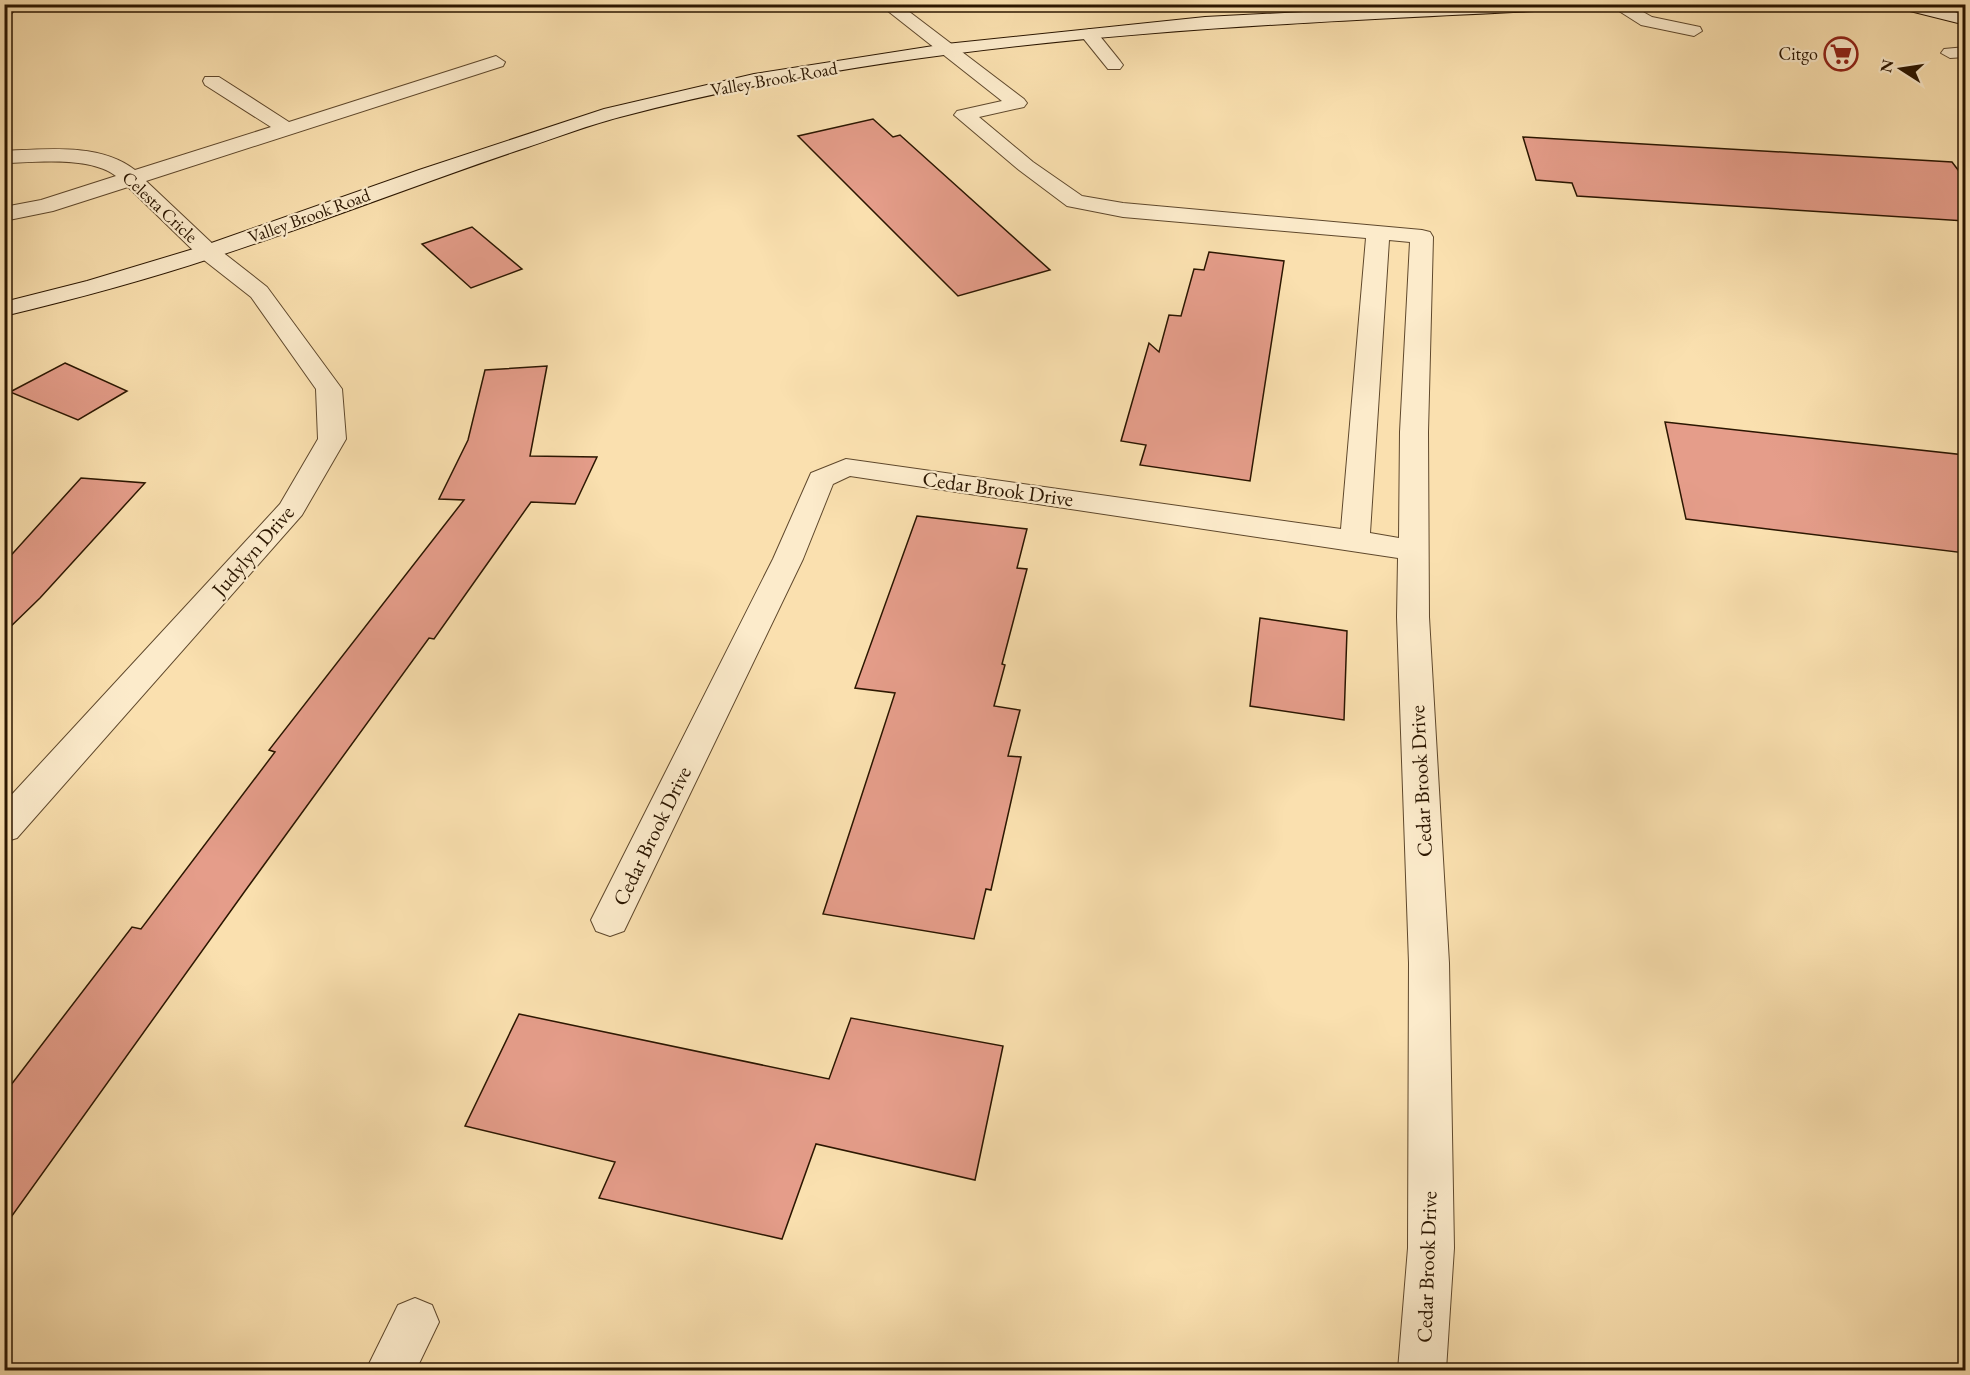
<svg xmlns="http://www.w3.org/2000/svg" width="1970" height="1375" viewBox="0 0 1970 1375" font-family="'EB Garamond',serif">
<rect width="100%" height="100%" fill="#fae0af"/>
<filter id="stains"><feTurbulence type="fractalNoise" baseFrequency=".00333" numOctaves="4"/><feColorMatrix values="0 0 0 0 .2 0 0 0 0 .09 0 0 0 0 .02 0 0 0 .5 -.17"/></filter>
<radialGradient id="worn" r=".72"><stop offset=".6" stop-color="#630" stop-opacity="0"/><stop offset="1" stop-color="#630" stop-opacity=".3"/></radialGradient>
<!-- building -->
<g fill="#e59d8a" stroke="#2b1600" stroke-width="1.5">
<polygon points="873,119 893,137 900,135 1050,270 958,296 798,136"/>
<polygon points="1523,137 1952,162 1965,179 1965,221 1577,196 1572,183 1536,180"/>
<polygon points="472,227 522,269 471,288 422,244"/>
<polygon points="1209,252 1284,261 1250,481 1140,465 1146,445 1121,441 1149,343 1159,352 1169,315 1181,316 1194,269 1204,270"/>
<polygon points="65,363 127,391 78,420 10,392"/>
<polygon points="547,366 530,456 597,457 575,504 531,502 434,639 429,638 245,891 4,1227 4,1094 132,927 141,929 275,752 269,750 464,500 439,499 468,440 485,370"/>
<polygon points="1665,422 1965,455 1965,553 1686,519"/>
<polygon points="81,478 145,483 40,598 4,633 4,563"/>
<polygon points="917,516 1027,529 1017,568 1027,569 1002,664 1005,665 994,706 1020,710 1008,756 1021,757 991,890 986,889 974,939 823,914 895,693 855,688"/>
<polygon points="1260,618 1347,631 1344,720 1250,706"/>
<polygon points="519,1014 829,1079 851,1018 1003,1046 975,1180 816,1144 782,1239 599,1198 615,1162 465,1126"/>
</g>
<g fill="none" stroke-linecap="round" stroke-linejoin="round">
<defs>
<g id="lane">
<polygon points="1608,4 1629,4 1652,17 1700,27 1702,31 1694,36 1641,25"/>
<polygon points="1089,29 1095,30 1120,61 1123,65 1120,69 1108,69 1083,38 1080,34"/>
<polygon points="1966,47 1966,57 1950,58 1941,53 1944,49"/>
</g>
<g id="street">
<polygon points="4,4 20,4 10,15 4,16"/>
<path d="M879,4H899L1024,99L1027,103L1024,107L979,117L1033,162L1082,196L1123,203L1422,230L1430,232L1433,237L1428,432L1429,617L1449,963L1454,1248L1446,1370H1398L1408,1248L1409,963L1397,617L1398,558L850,476L833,484L803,559L624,931L610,936L596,931L591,920L773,559L811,473L846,459L1341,529L1366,238L1123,217L1067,206L1019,170L954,115L957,111L1002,101ZM1389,240L1410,242L1400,432L1399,538L1370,533Z"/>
<path d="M496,56L505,62L503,66L146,181L216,247L267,287L342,389L346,439L302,515L17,838L4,842V803L280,504L318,439L316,389L251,297L200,257L128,187L53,211L4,221V207L41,200L116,176C91,156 36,162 4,163V151C46,149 101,143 135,170L271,127L205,85L203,81L205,77H219L289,122Z"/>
<polygon points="415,1298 432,1305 439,1322 416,1370 366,1370 398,1305"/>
</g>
<g id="secondary">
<path d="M1458,4H1583L1575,9C1255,25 931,35 620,117C589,125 558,137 528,147C423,182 320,223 215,257C146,280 75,299 4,316V302L87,281L200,247L419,170L604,109L754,74L946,44L1205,17Z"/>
<polygon points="1896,4 1926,4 1966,15 1966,25 1898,8"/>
</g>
</defs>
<!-- lane casing -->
<use href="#lane" stroke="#5f482c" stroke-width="2"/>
<!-- street casing -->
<use href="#street" stroke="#5f482c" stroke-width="2"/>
<!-- secondary casing -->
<use href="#secondary" stroke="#2b1600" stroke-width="2"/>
<!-- lane -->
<use href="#lane" fill="#fcebcb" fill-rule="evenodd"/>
<!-- street -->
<use href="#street" fill="#fcebcb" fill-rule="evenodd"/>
<!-- secondary -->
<use href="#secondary" fill="#fcebcb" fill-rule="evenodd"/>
</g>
<!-- icons -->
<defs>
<symbol id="supermarket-ring" viewBox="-11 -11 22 22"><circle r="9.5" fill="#fcebcb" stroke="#8f2418" stroke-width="1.5"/><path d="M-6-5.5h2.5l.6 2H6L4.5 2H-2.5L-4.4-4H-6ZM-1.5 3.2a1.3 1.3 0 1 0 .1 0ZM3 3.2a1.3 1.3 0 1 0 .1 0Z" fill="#8f2418"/></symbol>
</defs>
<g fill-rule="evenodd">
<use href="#supermarket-ring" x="1822" y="35" width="38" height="38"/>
</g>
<g text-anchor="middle" stroke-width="4.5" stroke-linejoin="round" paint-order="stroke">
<!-- far-poi labels -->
<g font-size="18" fill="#2b1600" stroke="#fcebcb" text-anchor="end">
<text x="1818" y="60">Citgo</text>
</g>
<!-- far-street labels -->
<g font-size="18" fill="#2b1600" stroke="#fcebcb">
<text transform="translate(774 79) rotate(-10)" y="6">Valley Brook Road</text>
<text transform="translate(160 207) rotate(43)" y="6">Celesta Cricle</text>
<text transform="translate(309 216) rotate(-20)" y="6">Valley Brook Road</text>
</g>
<!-- street labels -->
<g font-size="21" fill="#2b1600" stroke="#fcebcb">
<text transform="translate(998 489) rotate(8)" y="7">Cedar Brook Drive</text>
<text transform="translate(253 551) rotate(-49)" y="7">Judylyn Drive</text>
<text transform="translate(1421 781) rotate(-93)" y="7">Cedar Brook Drive</text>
<text transform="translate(652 836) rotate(-64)" y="7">Cedar Brook Drive</text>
<text transform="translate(1427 1267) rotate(-88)" y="7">Cedar Brook Drive</text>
</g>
</g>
<!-- margin -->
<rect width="1970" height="1375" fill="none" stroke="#fae0af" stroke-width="24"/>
<rect x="6" y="6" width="1958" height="1363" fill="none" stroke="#2b1600" stroke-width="3"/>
<rect x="12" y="12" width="1946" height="1351" fill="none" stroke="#2b1600" stroke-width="1.5"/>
<!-- north arrow -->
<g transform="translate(1901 69) rotate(282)" stroke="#fcebcb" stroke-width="4.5" paint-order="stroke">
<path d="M0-4.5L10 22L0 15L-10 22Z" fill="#2b1600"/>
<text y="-9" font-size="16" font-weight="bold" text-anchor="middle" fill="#2b1600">N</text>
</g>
<rect width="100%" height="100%" filter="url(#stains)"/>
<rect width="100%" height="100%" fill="url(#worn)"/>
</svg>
